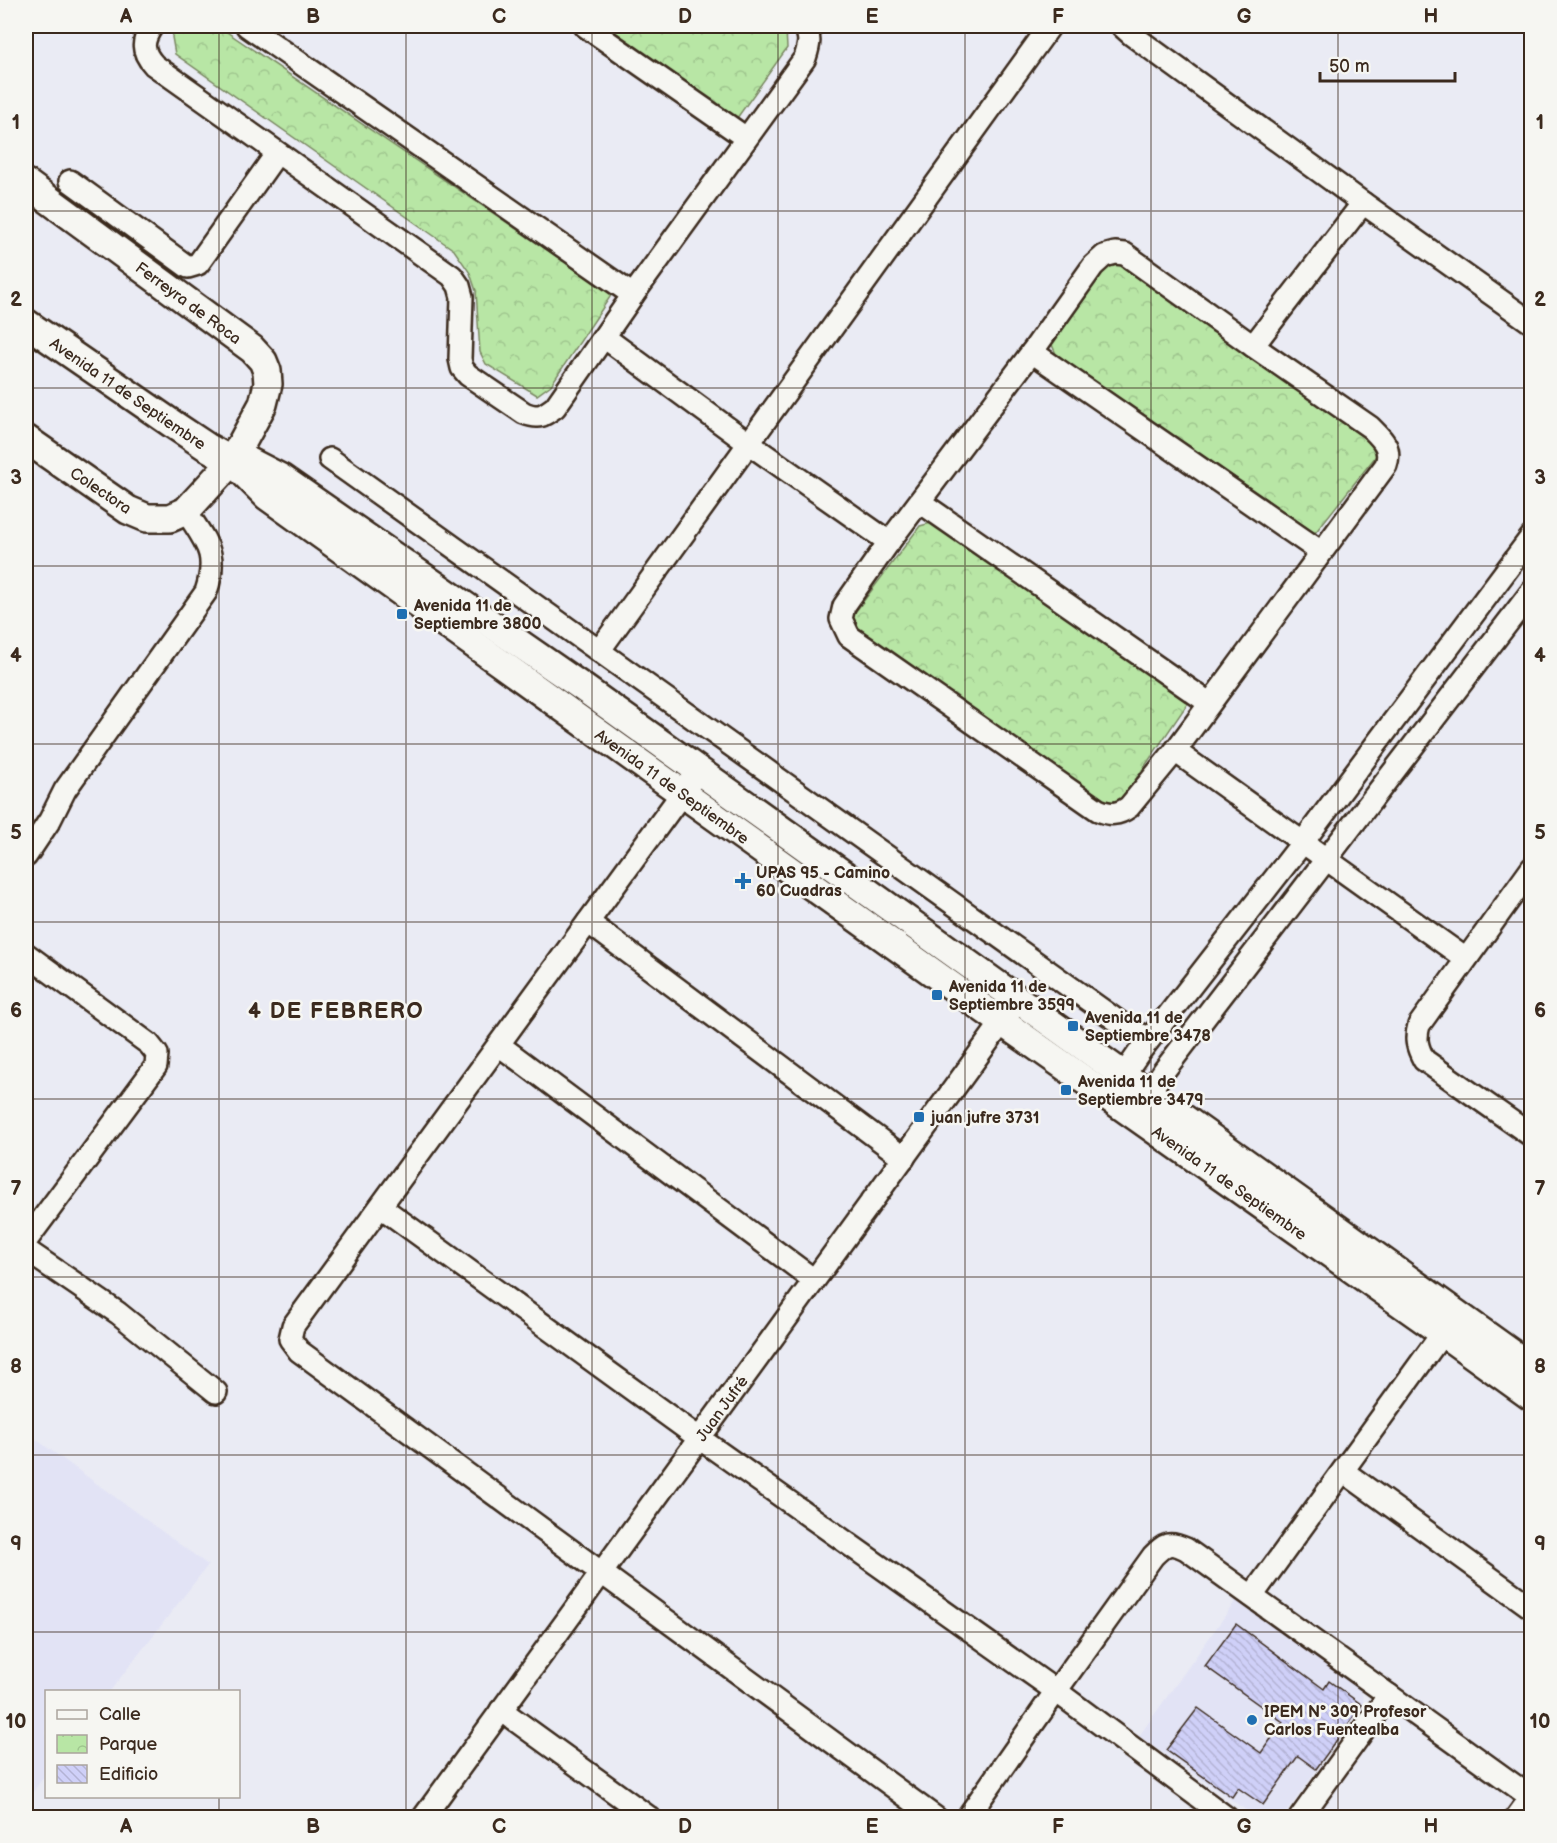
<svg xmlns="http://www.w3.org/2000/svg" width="1557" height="1843" viewBox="0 0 1557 1843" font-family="'Balsamiq Sans',sans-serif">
<defs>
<pattern id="park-crowns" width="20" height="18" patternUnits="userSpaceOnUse" patternTransform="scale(1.5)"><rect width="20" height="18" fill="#b8e6a5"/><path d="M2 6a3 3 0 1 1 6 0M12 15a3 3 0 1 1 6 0" fill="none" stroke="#9fc58e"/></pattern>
<pattern id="building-back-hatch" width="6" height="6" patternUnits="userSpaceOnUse" patternTransform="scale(1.5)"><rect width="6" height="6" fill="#cfd0f8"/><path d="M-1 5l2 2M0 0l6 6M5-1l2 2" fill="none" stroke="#b3b3d4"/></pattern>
</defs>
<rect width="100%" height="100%" fill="#eaebf4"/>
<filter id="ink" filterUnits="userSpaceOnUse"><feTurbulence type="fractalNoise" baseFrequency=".0167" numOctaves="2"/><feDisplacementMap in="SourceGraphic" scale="12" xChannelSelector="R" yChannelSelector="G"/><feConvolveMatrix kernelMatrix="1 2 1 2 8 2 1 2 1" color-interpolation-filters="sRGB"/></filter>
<g filter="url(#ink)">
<!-- built -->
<g fill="#e2e3f5">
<polygon points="26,1432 208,1565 110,1691 46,1692 46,1774 26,1801"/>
<polygon points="1237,1599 1361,1689 1364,1704 1283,1817 1256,1817 1139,1736"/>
</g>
<!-- park -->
<g fill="url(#park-crowns)" stroke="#7a8862" stroke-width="1.5">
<polygon points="177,26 218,26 612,294 551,385 537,395 486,364 480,352 476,291 470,273 454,250 175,54 172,37"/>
<polygon points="607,26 780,26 786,30 787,48 737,118"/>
<polygon points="1118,264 1371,443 1376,456 1315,533 1056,354 1049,338 1102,269"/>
<polygon points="931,523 1190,700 1121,801 1113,805 1103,803 858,630 852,622 853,615 920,526"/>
</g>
<!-- building -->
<polygon fill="url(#building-back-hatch)" stroke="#3b2a1e" stroke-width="1.5" points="1236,1624 1324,1689 1329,1681 1362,1705 1316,1769 1298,1756 1263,1805 1238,1788 1232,1797 1166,1750 1198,1708 1261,1753 1283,1722 1205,1666"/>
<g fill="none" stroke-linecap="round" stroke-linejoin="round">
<defs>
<g id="minor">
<path d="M152,26C142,41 141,51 154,65L452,276L459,286L462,297L460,359L462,368L468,375L524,413C539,419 543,416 555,407L633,295L805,58C809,46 812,36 803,26"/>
<polyline points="247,26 633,295"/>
<polyline points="585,26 746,138"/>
<polyline points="1122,26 1132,35 1363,203 1532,323"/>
<polyline points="70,181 188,267 198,264 277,153"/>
<path d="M1115,253L1125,254L1253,346L1370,427C1382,439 1392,447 1386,465L1175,751L1129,807C1118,815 1110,815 1098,810L849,636L841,619L844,606L889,542L1032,352L1093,266L1104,256Z"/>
<polyline points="604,337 748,443 889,542"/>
<polyline points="1253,346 1363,203"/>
<polyline points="1032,352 1321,552"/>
<polyline points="330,459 1133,1032 1150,1038"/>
<polyline points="920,502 1209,703"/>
<polyline points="599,651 1050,26"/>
<polyline points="1175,751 1466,959"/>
<polyline points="699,770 293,1326 290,1339 299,1351 936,1818"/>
<path d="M26,856L50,820L65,790L206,592C219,553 206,543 186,511"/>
<path d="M1532,868L1419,1025C1415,1039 1417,1047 1424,1060L1532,1136"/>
<polyline points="588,922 904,1158"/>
<polyline points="26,954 149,1044 157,1054 156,1066 26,1241"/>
<polyline points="499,1045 814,1280"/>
<polyline points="1116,1086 1138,1054 1303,842 1532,536"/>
<polyline points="1140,1105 1163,1072 1532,591"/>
<polyline points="381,1207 699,1438 1056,1691 1227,1818"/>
<polyline points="26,1250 118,1313 216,1392"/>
<polyline points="1343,1471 1532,1608"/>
<polyline points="1252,1596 1452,1320"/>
<polyline points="501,1710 650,1818"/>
<path id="s1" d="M423,1818L1011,1010"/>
<path d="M967,1818L1056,1691L1153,1556C1165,1544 1169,1541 1186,1549L1532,1798"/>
<polyline points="1300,1818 1389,1695"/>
<polyline points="1516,1818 1532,1796"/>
</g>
<g id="major">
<path id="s2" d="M26,183L252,349L263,361L267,371L268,384L263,404L232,461L186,511L170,518H147L128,510L26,439"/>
<path id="s3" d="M26,323L174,425L207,447L232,461L267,496L1002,1022L1443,1333L1532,1397"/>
<polyline points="234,461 248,461 281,478 582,687 1532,1368"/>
</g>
</defs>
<!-- minor casing -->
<use href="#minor" stroke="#3b2a1e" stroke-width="26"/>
<!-- major casing -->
<use href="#major" stroke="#3b2a1e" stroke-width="32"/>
<!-- minor -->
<use href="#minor" stroke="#f6f6f2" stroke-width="21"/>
<!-- major -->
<use href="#major" stroke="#f6f6f2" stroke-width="27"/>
</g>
</g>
<!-- grid -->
<path fill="none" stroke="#3b2a1e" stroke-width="1.5" stroke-opacity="0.55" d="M219,26V1692M406,26V1818M592,26V1818M778,26V1818M965,26V1818M1151,26V1818M1338,26V1818M26,211H1532M26,388H1532M26,566H1532M26,744H1532M26,922H1532M26,1099H1532M26,1277H1532M26,1455H1532M26,1632H1532M219,1796V1818"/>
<!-- markers -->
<g fill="#1f6fb2" stroke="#f6f6f2" stroke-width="2">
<rect x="396" y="608" width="12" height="12" rx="3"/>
<path d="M740 872h6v6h6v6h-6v6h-6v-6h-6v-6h6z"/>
<rect x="931" y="989" width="12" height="12" rx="3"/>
<rect x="1067" y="1020" width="12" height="12" rx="3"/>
<rect x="1060" y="1084" width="12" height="12" rx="3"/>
<rect x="913" y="1111" width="12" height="12" rx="3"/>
<circle cx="1252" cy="1720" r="6"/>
</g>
<g text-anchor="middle" stroke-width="5" stroke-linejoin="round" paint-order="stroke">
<!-- street labels -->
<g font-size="16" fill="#3b2a1e" stroke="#f6f6f2">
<text dy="6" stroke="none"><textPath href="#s2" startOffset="202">Ferreyra de Roca</textPath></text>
<text dy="6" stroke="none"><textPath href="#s3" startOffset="124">Avenida 11 de Septiembre</textPath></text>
<text transform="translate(101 490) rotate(34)" y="6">Colectora</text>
<text dy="6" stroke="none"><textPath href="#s3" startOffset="796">Avenida 11 de Septiembre</textPath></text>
<text dy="6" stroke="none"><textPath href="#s3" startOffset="1480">Avenida 11 de Septiembre</textPath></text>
<text dy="6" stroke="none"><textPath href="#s1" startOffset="507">Juan Jufré</textPath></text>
</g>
<!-- poi labels -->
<g font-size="16" font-weight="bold" fill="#3b2a1e" stroke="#f6f6f2" text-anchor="start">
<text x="414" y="611">Avenida 11 de<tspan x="414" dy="18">Septiembre 3800</tspan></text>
<text x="756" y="878">UPAS 95 - Camino<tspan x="756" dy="18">60 Cuadras</tspan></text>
<text x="949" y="992">Avenida 11 de<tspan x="949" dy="18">Septiembre 3599</tspan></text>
<text x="1085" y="1023">Avenida 11 de<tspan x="1085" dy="18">Septiembre 3478</tspan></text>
<text x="1078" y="1087">Avenida 11 de<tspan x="1078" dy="18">Septiembre 3479</tspan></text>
<text x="931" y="1123">juan jufre 3731</text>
<text x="1264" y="1717">IPEM N° 309 Profesor<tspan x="1264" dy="18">Carlos Fuentealba</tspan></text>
</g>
<!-- district labels -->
<g font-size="22" font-weight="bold" letter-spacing="1.5" fill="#3b2a1e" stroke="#f6f6f2">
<text x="336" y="1018">4 DE FEBRERO</text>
</g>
</g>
<!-- margin -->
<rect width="1557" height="1843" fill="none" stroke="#f6f6f2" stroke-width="66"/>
<!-- legend -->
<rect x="45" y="1690" width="195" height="108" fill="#f6f6f2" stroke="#aba49d" stroke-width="1.5"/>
<rect x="57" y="1710" width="30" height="9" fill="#f6f6f2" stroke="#aba49d" stroke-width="1.5"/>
<text x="99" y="1720" font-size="18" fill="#3b2a1e">Calle</text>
<rect x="57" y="1735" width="30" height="18" fill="url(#park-crowns)" stroke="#aba49d" stroke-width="1.5"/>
<text x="99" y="1750" font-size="18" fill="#3b2a1e">Parque</text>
<rect x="57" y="1765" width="30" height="18" fill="url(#building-back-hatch)" stroke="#aba49d" stroke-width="1.5"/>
<text x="99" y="1780" font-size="18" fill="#3b2a1e">Edificio</text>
<!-- scale -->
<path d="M1320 72v9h135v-9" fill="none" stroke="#3b2a1e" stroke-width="3"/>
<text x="1329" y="72" font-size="18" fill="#3b2a1e" stroke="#f6f6f2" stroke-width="4.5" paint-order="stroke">50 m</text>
<rect x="33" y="33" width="1491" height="1777" fill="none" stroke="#3b2a1e" stroke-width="2"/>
<g font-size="20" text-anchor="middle" font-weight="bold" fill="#3b2a1e">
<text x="126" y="23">A</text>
<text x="313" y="23">B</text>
<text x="499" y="23">C</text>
<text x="685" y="23">D</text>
<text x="872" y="23">E</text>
<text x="1058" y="23">F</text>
<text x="1244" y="23">G</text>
<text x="1431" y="23">H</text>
<text x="16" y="129">1</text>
<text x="1540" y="129">1</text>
<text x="16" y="306">2</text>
<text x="1540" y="306">2</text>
<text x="16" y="484">3</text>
<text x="1540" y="484">3</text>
<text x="16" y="662">4</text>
<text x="1540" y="662">4</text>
<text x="16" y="839">5</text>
<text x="1540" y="839">5</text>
<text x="16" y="1017">6</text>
<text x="1540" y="1017">6</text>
<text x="16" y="1195">7</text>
<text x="1540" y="1195">7</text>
<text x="16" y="1373">8</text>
<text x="1540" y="1373">8</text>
<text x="16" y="1550">9</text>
<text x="1540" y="1550">9</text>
<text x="16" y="1728">10</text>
<text x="1540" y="1728">10</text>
<text x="126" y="1833">A</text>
<text x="313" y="1833">B</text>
<text x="499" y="1833">C</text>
<text x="685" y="1833">D</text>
<text x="872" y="1833">E</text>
<text x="1058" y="1833">F</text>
<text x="1244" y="1833">G</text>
<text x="1431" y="1833">H</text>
</g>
</svg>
